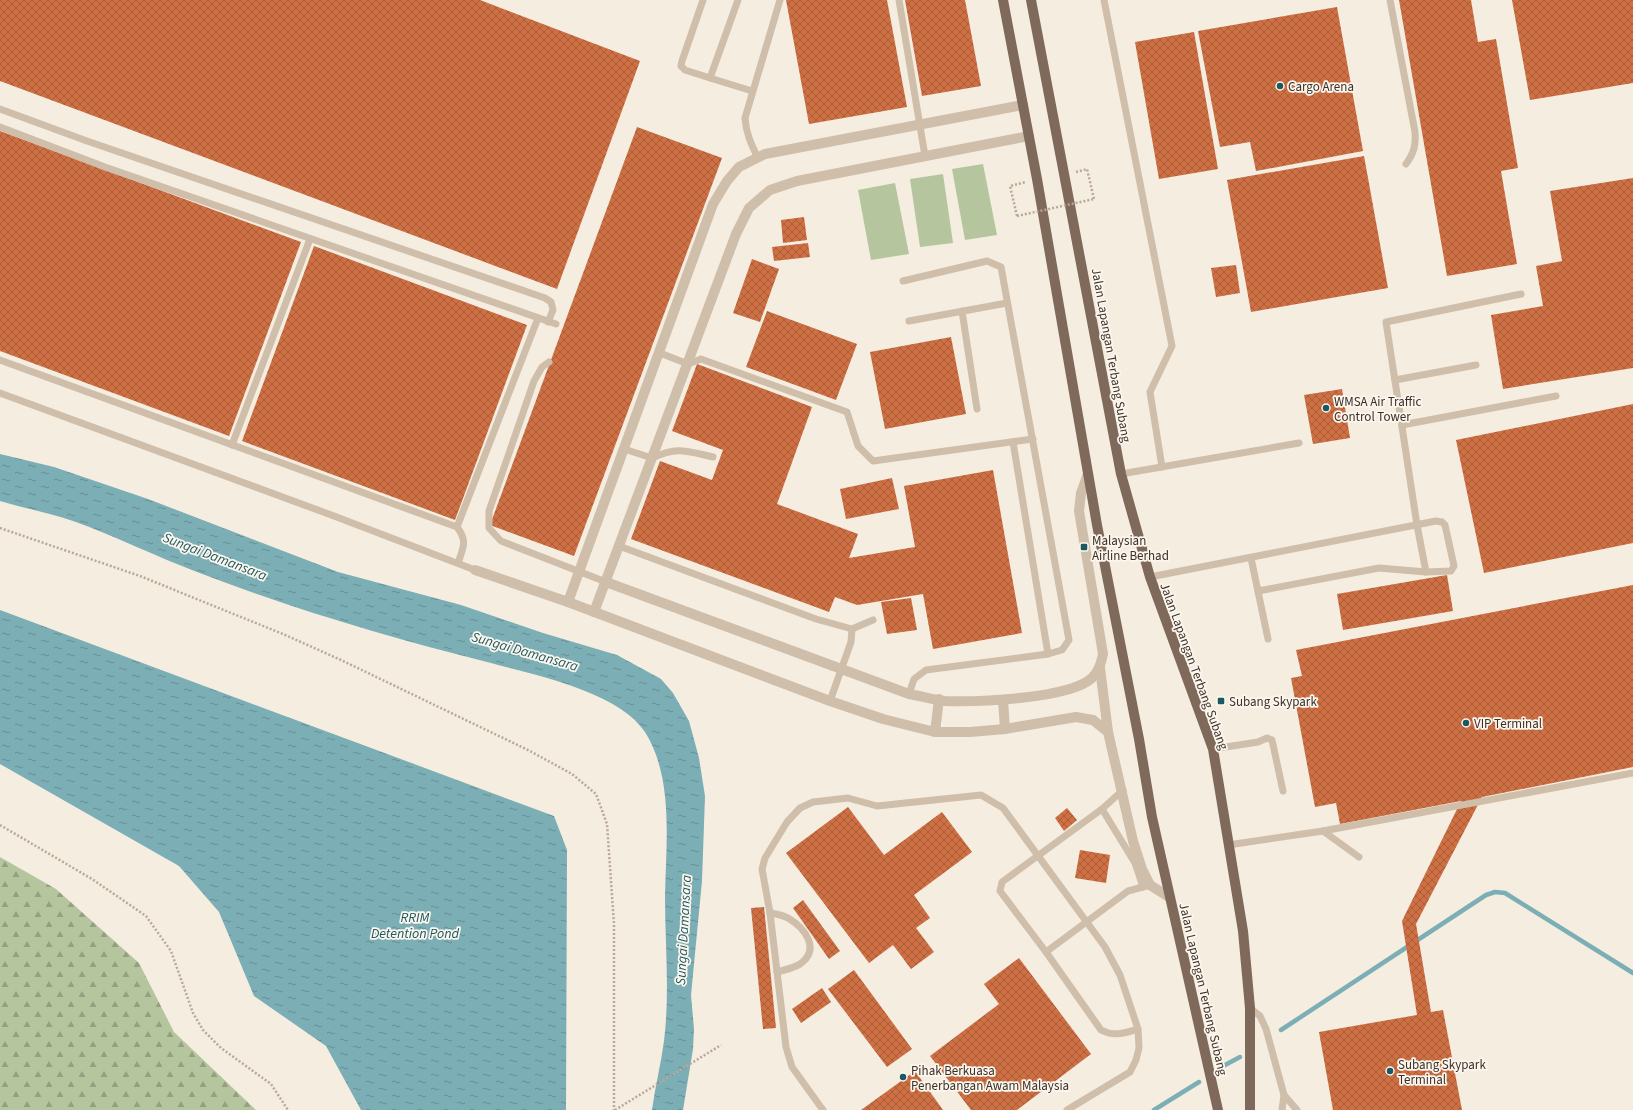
<svg xmlns="http://www.w3.org/2000/svg" width="1633" height="1110" viewBox="0 0 1633 1110" font-family="'Source Sans 3',sans-serif">
<defs>
<pattern id="forest-firs" width="22" height="20" patternUnits="userSpaceOnUse"><rect width="22" height="20" fill="#b5c69e"/><path d="M5 1l3.5 6h-7zM16 11l3.5 6h-7z" fill="#94a181"/></pattern>
<pattern id="water-ripples" width="26" height="14" patternUnits="userSpaceOnUse"><rect width="26" height="14" fill="#7caeb5"/><path d="M2 4q2-2 4 0t4 0M15 11q2-2 4 0t4 0" fill="none" stroke="#678e93"/></pattern>
<pattern id="building-cross-hatch" width="8" height="8" patternUnits="userSpaceOnUse"><rect width="8" height="8" fill="#cf7044"/><path d="M0 0l8 8M0 8l8-8" fill="none" stroke="#a95d39"/></pattern>
</defs>
<rect width="100%" height="100%" fill="#f5ede0"/>
<!-- forest -->
<polygon fill="url(#forest-firs)" points="0,857 56,889 139,963 174,1032 256,1110 0,1110"/>
<!-- garden -->
<g fill="#b5c69e">
<polygon points="983,164 997,235 965,240 952,169"/>
<polygon points="943,174 953,243 920,247 910,179"/>
<polygon points="895,183 909,254 871,260 858,190"/>
</g>
<!-- water -->
<g fill="url(#water-ripples)">
<path d="M0,454L54,467L148,499L338,572L461,605L543,633L617,655L661,679L673,693L689,721L699,758L705,796L702,881L691,995L694,1029L693,1049L683,1110H652C655,1087 661,1064 664,1041C670,993 665,944 665,896C666,844 674,778 645,732C619,692 535,675 491,663C391,638 293,609 197,572C155,556 115,536 73,521C49,513 24,508 0,501Z"/>
<polygon points="0,610 554,816 567,850 566,1110 361,1110 326,1046 254,996 219,912 179,866 0,764"/>
</g>
<g fill="none" stroke-linecap="round" stroke-linejoin="round">
<!-- stream -->
<g stroke="#7caeb5" stroke-width="4.5">
<polyline points="1281,1030 1486,895 1495,892 1505,893 1633,973"/>
<polyline points="1225,1065 1240,1057"/>
<polyline points="1154,1110 1199,1082"/>
</g>
</g>
<!-- building -->
<g fill="url(#building-cross-hatch)">
<polygon points="0,0 480,0 640,61 557,289 0,81"/>
<polygon points="786,0 887,0 907,107 809,124"/>
<polygon points="905,0 965,0 981,86 922,96"/>
<polygon points="1399,0 1471,0 1478,42 1496,39 1518,168 1501,171 1517,264 1447,276"/>
<polygon points="1512,0 1633,0 1633,83 1530,100"/>
<polygon points="1337,7 1363,151 1256,171 1250,142 1220,147 1198,31"/>
<polygon points="1194,32 1218,169 1159,179 1135,42"/>
<polygon points="637,127 722,158 574,556 490,525"/>
<polygon points="0,131 301,242 229,436 0,351"/>
<polygon points="1364,156 1388,288 1251,312 1227,180"/>
<polygon points="1633,178 1633,368 1503,389 1491,315 1543,306 1536,266 1562,261 1550,191"/>
<polygon points="804,217 807,240 783,243 781,220"/>
<polygon points="808,243 810,257 774,261 772,247"/>
<polygon points="314,246 527,325 455,520 242,441"/>
<polygon points="752,259 779,269 760,322 733,313"/>
<polygon points="1236,265 1240,293 1216,297 1211,268"/>
<polygon points="767,311 857,344 836,400 746,367"/>
<polygon points="951,337 966,414 885,429 870,352"/>
<polygon points="697,364 812,407 777,504 858,534 849,558 915,547 904,486 993,470 1022,633 933,649 923,594 857,605 835,597 829,612 631,539 660,461 712,480 723,450 672,431"/>
<polygon points="1342,389 1350,438 1313,444 1304,395"/>
<polygon points="1633,404 1633,543 1484,573 1456,440"/>
<polygon points="892,478 899,509 846,519 840,489"/>
<polygon points="1447,575 1453,611 1343,630 1337,594"/>
<polygon points="1633,585 1633,767 1482,797 1416,924 1431,1012 1443,1010 1462,1110 1333,1110 1319,1032 1417,1015 1402,921 1461,801 1340,824 1336,803 1315,807 1291,678 1302,676 1296,650"/>
<polygon points="911,598 917,630 887,634 881,602"/>
<polygon points="848,807 884,855 942,812 972,852 914,895 930,918 916,928 934,952 911,969 893,945 869,963 786,853"/>
<polygon points="1067,808 1077,820 1064,831 1055,818"/>
<polygon points="1080,850 1110,855 1106,883 1075,878"/>
<polygon points="803,900 840,951 829,959 793,908"/>
<polygon points="764,907 776,1028 763,1029 751,908"/>
<polygon points="1019,958 1091,1054 1017,1110 971,1110 930,1056 999,1004 984,984"/>
<polygon points="854,970 912,1049 887,1067 828,989"/>
<polygon points="822,988 831,1002 801,1023 792,1009"/>
<polygon points="915,1071 943,1110 861,1110"/>
</g>
<g fill="none" stroke-linecap="round" stroke-linejoin="round">
<!-- path -->
<g stroke="#bba894" stroke-width="2.5" stroke-dasharray="2 2" stroke-linecap="butt">
<polyline points="1076,172 1087,169 1094,199"/>
<polyline points="1017,216 1010,186 1026,182"/>
<polyline points="0,528 140,576 283,634 341,660 528,750 572,774 596,794 607,824 614,924 614,1110"/>
<polyline points="0,825 92,879 146,916 171,951 193,1013 203,1030 221,1048 271,1084 288,1110"/>
<polyline points="615,1110 721,1045"/>
</g>
<!-- lane -->
<g stroke="#cfbeaa" stroke-width="7">
<polyline points="703,0 682,61 681,66 685,70 710,78 738,0"/>
<polyline points="899,0 925,156"/>
<polyline points="1104,0 1172,346 1150,392 1162,467"/>
<path d="M1390,0L1415,132C1416,145 1414,153 1406,164"/>
<polyline points="710,78 752,91"/>
<polyline points="0,109 87,141 545,298 551,302 553,310 548,322"/>
<polyline points="0,127 105,167 556,324"/>
<path d="M758,158C751,144 746,133 745,118L780,0"/>
<polyline points="903,281 987,261 1001,267 1069,640 1062,650 1048,654 926,670 914,679 909,694"/>
<polyline points="962,311 977,409"/>
<polyline points="909,321 1007,303"/>
<polyline points="660,353 688,364 701,359 847,412 858,446 873,461 1033,439"/>
<path d="M0,360L457,527C468,541 463,548 458,563"/>
<polyline points="549,362 542,367 534,381 489,511 489,528 501,541 606,582"/>
<polyline points="1395,380 1476,365"/>
<polyline points="0,393 334,516 475,570"/>
<polyline points="1402,425 1556,396"/>
<polyline points="1013,442 1048,654"/>
<polyline points="232,445 310,239"/>
<path d="M624,449L652,458C678,446 686,451 713,457"/>
<polyline points="1121,474 1299,443"/>
<polyline points="457,527 538,318"/>
<polyline points="619,546 816,619 852,629 873,620"/>
<polyline points="1251,558 1268,639"/>
<polyline points="1426,572 1417,525 1386,322 1521,294"/>
<polyline points="1150,577 1436,521 1442,522 1445,525 1454,566 1451,571 1426,572 1379,568 1258,591"/>
<polyline points="830,701 851,642 852,629"/>
<polyline points="1213,749 1258,742 1267,738 1272,740 1283,791"/>
<polyline points="1123,790 1102,809 1002,882 1000,891 1046,952 1128,891 1150,885"/>
<polyline points="1102,809 1135,863 1143,887"/>
<polyline points="1323,831 1359,857"/>
<polyline points="1228,845 1323,831 1633,773"/>
<path d="M770,913C776,914 783,915 788,918C805,928 821,949 800,964C794,968 784,970 777,972"/>
<path d="M1046,952L1101,1030C1114,1037 1125,1033 1138,1029"/>
<polyline points="1250,1008 1260,1016 1266,1029 1284,1095 1282,1110"/>
<polyline points="1284,1095 1297,1110"/>
<polyline points="823,1110 792,1067 786,1047 770,913 762,869 765,858 787,822 800,808 813,802 848,798 877,806 981,795 1003,808 1105,947 1120,975 1138,1029 1139,1048 1136,1060 1130,1072 1067,1110"/>
</g>
<!-- street -->
<g stroke="#cfbeaa" stroke-width="10">
<polyline points="475,570 568,602 830,701 883,719 935,732 970,732 1005,729 1076,717 1093,720 1108,732 1133,841 1142,869 1150,885 1169,897"/>
<path d="M606,582L909,694C921,696 934,700 945,701C977,702 1069,699 1092,678C1099,671 1101,663 1103,654L1079,511L1081,493L1088,474"/>
<polyline points="568,602 713,204 727,181 739,167 765,154 1023,105"/>
<polyline points="594,612 736,234 749,208 770,190 797,181 1029,136"/>
<polyline points="1100,668 1108,732"/>
<polyline points="1003,700 1005,729"/>
<polyline points="935,732 939,699"/>
</g>
<!-- primary -->
<g stroke="#7f695a" stroke-width="10">
<polyline points="1003,0 1037,179 1097,525 1139,739 1152,817 1218,1110"/>
<polyline points="1031,0 1121,474 1150,577 1213,749 1243,931 1250,1008 1250,1110"/>
</g>
<!-- path-bridge -->
<polyline stroke="#bba894" stroke-width="2.5" stroke-dasharray="2 2" stroke-linecap="butt" points="1017,216 1094,199"/>
</g>
<!-- markers -->
<g fill="#1b5862" stroke="#fcf6ed" stroke-width="1.5">
<circle cx="1280" cy="86" r="4"/>
<circle cx="1326" cy="408" r="4"/>
<rect x="1080" y="543" width="8" height="8" rx="2"/>
<rect x="1217" y="697" width="8" height="8" rx="2"/>
<circle cx="1466" cy="723" r="4"/>
<circle cx="1390" cy="1071" r="4"/>
<circle cx="903" cy="1077" r="4"/>
</g>
<g text-anchor="middle" stroke-width="3.5" stroke-linejoin="round" paint-order="stroke">
<!-- poi labels -->
<g font-size="13" fill="#3c312a" stroke="#fcf6ed" text-anchor="start">
<text x="1288" y="91">Cargo Arena</text>
<text x="1334" y="406">WMSA Air Traffic<tspan x="1334" dy="15">Control Tower</tspan></text>
<text x="1092" y="545">Malaysian<tspan x="1092" dy="15">Airline Berhad</tspan></text>
<text x="1229" y="706">Subang Skypark</text>
<text x="1474" y="728">VIP Terminal</text>
<text x="1398" y="1069">Subang Skypark<tspan x="1398" dy="15">Terminal</tspan></text>
<text x="911" y="1075">Pihak Berkuasa<tspan x="911" dy="15">Penerbangan Awam Malaysia</tspan></text>
</g>
<!-- street labels -->
<g font-size="13" fill="#3c312a" stroke="#fcf6ed">
<text transform="translate(1112 355) rotate(80)" y="5">Jalan Lapangan Terbang Subang</text>
<text transform="translate(1195 666) rotate(70)" y="5">Jalan Lapangan Terbang Subang</text>
<text transform="translate(1204 989) rotate(77)" y="5">Jalan Lapangan Terbang Subang</text>
</g>
<!-- water labels -->
<g font-size="14" font-style="italic" fill="#1b5862" stroke="#fcf6ed">
<text transform="translate(215 556) rotate(21)" y="5">Sungai Damansara</text>
<text transform="translate(525 651) rotate(16)" y="5">Sungai Damansara</text>
<text x="415" y="922">RRIM<tspan x="415" dy="16">Detention Pond</tspan></text>
<text transform="translate(683 930) rotate(-87)" y="5">Sungai Damansara</text>
</g>
</g>
</svg>
